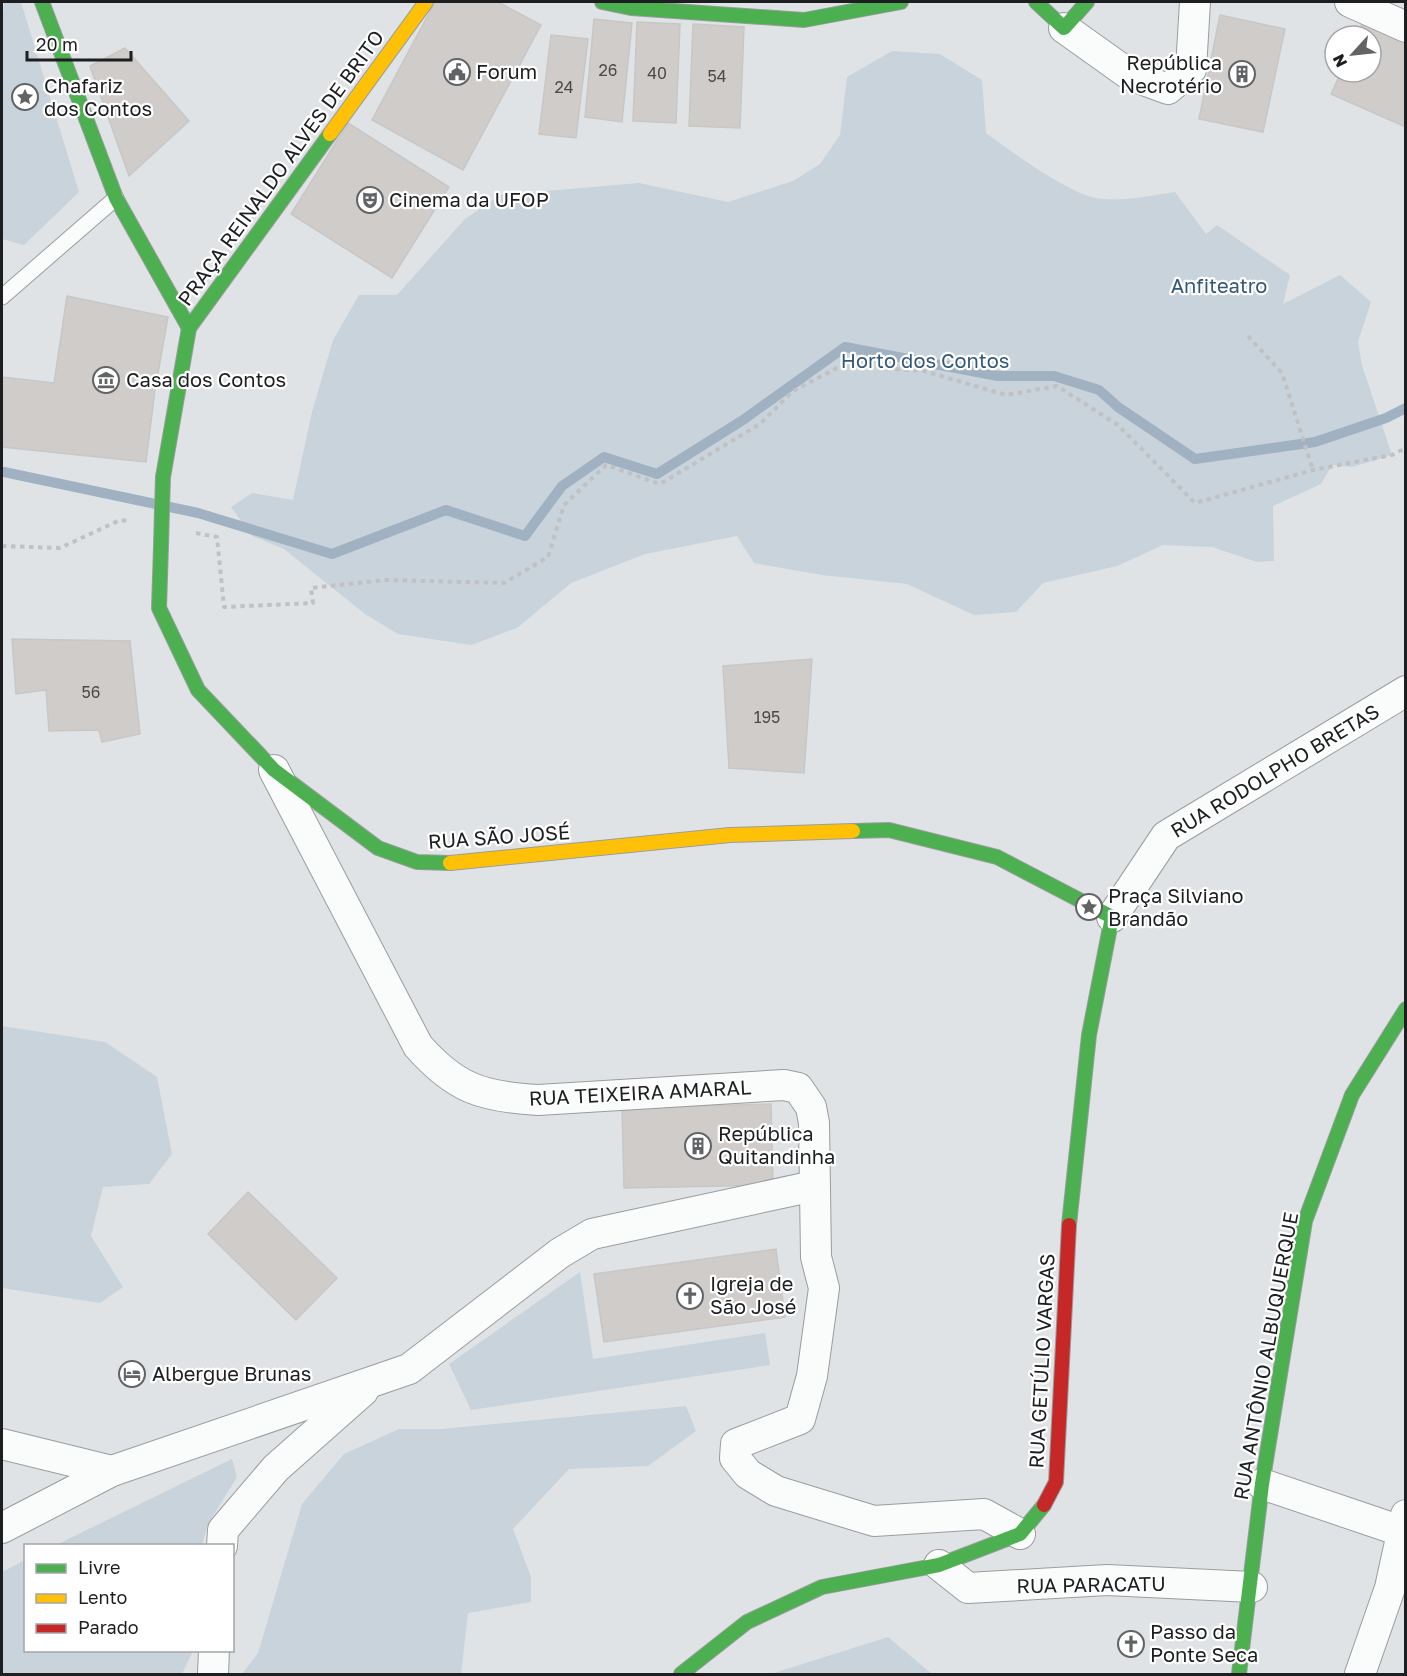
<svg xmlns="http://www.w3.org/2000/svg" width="1407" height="1676" viewBox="0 0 1407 1676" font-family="'Golos Text',sans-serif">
<rect width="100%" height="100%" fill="#e0e3e5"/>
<!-- green -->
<g fill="#c9d3dc">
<polygon points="4,2 21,2 79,192 24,245 2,239 2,27"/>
<path d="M892,51L940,54L982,80L986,133C1013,153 1056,184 1088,196C1111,204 1151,196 1175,192L1206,234L1217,225L1290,275L1283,304L1340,275L1371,302L1358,342L1362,365L1392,455L1352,467L1332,465L1321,484L1273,506L1274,561L1257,562L1212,547L1163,545L1117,566L1043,583L1016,612L974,615L907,584L822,575L754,563L737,536L645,554L571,583L517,628L471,645L398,634L365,614L284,549L252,536L231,507L252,493L293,500L312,412L333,340L359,295H397L465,219L500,195L639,183L728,202L793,181L820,164L840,135L847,77Z"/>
<polygon points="2,1026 105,1042 157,1077 172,1154 149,1184 103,1187 91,1236 123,1287 100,1303 2,1288"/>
<polygon points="580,1272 593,1359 765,1333 770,1365 471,1410 449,1364"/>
<polygon points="686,1406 696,1431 648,1466 569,1469 513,1529 531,1577 531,1602 468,1613 461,1674 242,1674 258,1653 302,1504 344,1454 399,1429 441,1429"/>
<polygon points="232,1459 237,1477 208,1524 202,1545 56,1545"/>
<polygon points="25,1560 26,1650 193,1651 182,1674 2,1674 2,1572"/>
<polygon points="888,1637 932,1674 771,1674"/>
</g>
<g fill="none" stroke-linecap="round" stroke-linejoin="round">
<!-- stream -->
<polyline stroke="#a0b1c1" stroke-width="10" points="4,472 198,513 332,554 446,510 525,536 562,486 604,457 657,474 743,420 845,347 998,376 1054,376 1099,390 1118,407 1195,459 1315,442 1386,418 1406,408"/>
</g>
<!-- building -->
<g fill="#d0ccca" stroke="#c7c7c7" stroke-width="1.5">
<polygon points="435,2 498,2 541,25 463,170 372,120"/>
<polygon points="1220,15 1285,29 1263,132 1199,119"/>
<polygon points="594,19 632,23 622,122 585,117"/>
<polygon points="1363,21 1406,40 1406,127 1331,94 1341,72 1371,72 1371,36 1357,36"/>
<polygon points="637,22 680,24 676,123 633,121"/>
<polygon points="693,24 744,27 740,128 689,126"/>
<polygon points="551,35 588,39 576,138 539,134"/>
<polygon points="125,48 189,121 129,176 90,66"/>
<polygon points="348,123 449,187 392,278 291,214"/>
<polygon points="67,296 168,317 155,390 146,462 2,447 2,377 54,383"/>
<polygon points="12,639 130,641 140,734 102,742 99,730 49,731 46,690 16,694"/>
<polygon points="812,659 804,773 729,768 723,666"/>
<polygon points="771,1104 773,1185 624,1188 622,1108"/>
<polygon points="248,1192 337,1278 296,1320 208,1234"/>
<polygon points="776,1249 785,1317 604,1342 594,1274"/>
</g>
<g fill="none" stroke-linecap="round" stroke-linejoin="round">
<defs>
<polyline id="lane" points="2,297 116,198"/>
<g id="street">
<polyline points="1350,2 1406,27"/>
<polyline points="1064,28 1130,75 1168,89 1191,69 1195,2"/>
<path d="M274,770L418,1046C455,1088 482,1097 538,1100L784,1085L798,1088L811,1107L814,1123L816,1257L824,1288L812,1376L800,1419L736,1444L735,1458L748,1474L776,1491L874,1521L984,1514L1020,1534"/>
<polyline points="1112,917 1166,836 1406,691"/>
<polyline points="2,1444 112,1471"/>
<polyline points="1262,1484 1401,1531"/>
<polyline points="2,1528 112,1471 409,1369 560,1253 592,1234 814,1186"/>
<polyline points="222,1546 223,1530 276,1468 363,1391"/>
<polyline points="939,1565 968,1588 1107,1580 1252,1587"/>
<polyline points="213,1674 214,1650"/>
<polyline points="1360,1674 1390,1588 1406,1515"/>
</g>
<g id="fast">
<polyline points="42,2 116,198 189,328"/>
<polyline points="602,2 631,8 804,20 901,2"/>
<polyline points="1036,2 1064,28 1087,2"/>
<polyline points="162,509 163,477 189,328 330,134"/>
<polyline points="161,546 159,608 198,690 274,770 378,848 417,862 450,863"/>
<polyline points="853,831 889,830 997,857 1112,917 1089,1035 1069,1225"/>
<polyline points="681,1674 747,1622 822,1587 939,1565 1020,1534 1044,1505"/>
<polyline points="1239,1674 1262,1484 1305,1221 1352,1095 1406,1009"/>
</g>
<g id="slow">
<polyline points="330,134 426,2"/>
<polyline points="450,863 730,835 853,831"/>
</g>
<polyline id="jam" points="1044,1505 1056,1482 1069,1225"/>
</defs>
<!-- lane casing -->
<use href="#lane" stroke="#9a9d9e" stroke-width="17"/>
<!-- street casing -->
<use href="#street" stroke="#9a9d9e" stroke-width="32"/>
<!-- fast casing -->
<use href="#fast" stroke="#9a9d9e" stroke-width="16"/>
<!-- slow casing -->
<use href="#slow" stroke="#9a9d9e" stroke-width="16"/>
<!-- jam casing -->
<use href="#jam" stroke="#9a9d9e" stroke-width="16"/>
<!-- path -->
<g stroke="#c0c1c3" stroke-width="4" stroke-dasharray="4.5 4.5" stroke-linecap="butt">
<polyline points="1248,336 1282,373 1313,470"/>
<polyline points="196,533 217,537 224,607 313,603 311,588 385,580 504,583 548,557 564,505 606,465 660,484 760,424 793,391 841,366 924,371 1006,395 1057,386 1118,425 1195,503 1313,470 1392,455 1406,448"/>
<polyline points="2,546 60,548 120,520 127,521"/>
</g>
<!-- lane -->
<use href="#lane" stroke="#fafbfb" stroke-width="15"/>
<!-- street -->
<use href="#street" stroke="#fafbfb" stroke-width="30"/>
<!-- fast -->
<use href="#fast" stroke="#4caf50" stroke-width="14"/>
<!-- slow -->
<use href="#slow" stroke="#ffc107" stroke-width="14"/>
<!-- jam -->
<use href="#jam" stroke="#c62828" stroke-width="14"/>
<defs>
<polyline id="fast-bridge" points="161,546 162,509"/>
</defs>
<!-- fast-bridge casing -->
<use href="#fast-bridge" stroke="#9a9d9e" stroke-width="16" stroke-linecap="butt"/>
<!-- fast-bridge -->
<use href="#fast-bridge" stroke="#4caf50" stroke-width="14"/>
</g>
<!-- icons -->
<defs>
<symbol id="civic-ring" viewBox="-11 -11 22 22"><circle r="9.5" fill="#fff" stroke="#616365" stroke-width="1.5"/><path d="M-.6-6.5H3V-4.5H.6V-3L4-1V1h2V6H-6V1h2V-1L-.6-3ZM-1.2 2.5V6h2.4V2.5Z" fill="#616365"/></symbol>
<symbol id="building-ring" viewBox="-11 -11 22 22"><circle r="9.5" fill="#fff" stroke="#616365" stroke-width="1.5"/><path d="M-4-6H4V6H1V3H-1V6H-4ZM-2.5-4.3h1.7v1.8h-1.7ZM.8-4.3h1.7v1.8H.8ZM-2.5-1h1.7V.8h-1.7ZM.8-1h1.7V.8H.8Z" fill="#616365"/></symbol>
<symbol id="sight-ring" viewBox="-11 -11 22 22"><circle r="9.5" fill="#fff" stroke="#616365" stroke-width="1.5"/><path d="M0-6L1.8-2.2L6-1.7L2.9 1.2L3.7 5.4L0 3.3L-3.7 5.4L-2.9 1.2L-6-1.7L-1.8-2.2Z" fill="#616365"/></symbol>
<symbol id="theatre-ring" viewBox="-11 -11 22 22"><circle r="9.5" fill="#fff" stroke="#616365" stroke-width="1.5"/><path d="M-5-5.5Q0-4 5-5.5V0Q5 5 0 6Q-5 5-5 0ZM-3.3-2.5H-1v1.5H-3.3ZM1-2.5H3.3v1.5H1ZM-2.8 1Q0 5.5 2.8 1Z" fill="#616365"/></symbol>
<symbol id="museum-ring" viewBox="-11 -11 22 22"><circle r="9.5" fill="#fff" stroke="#616365" stroke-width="1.5"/><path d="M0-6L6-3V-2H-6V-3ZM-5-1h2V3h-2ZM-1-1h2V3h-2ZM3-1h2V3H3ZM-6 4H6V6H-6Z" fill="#616365"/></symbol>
<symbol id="church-ring" viewBox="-11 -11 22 22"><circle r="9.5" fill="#fff" stroke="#616365" stroke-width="1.5"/><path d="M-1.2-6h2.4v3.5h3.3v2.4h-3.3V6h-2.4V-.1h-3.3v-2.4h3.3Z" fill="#616365"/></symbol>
<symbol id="hotel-ring" viewBox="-11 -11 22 22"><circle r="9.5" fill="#fff" stroke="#616365" stroke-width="1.5"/><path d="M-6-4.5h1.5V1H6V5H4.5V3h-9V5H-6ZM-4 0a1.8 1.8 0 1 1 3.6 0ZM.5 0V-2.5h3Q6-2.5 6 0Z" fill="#616365"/></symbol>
</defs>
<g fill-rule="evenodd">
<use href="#civic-ring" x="442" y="57" width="30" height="30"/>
<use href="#building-ring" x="1227" y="59" width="30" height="30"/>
<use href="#sight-ring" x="10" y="82" width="30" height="30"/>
<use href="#theatre-ring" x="355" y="185" width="30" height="30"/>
<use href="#museum-ring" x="91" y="365" width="30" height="30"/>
<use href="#sight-ring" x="1074" y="892" width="30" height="30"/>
<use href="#building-ring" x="683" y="1131" width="30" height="30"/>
<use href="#church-ring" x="675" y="1281" width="30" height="30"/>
<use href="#hotel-ring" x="117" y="1359" width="30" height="30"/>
<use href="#church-ring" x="1116" y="1629" width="30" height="30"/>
</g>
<g text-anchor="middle" stroke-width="4.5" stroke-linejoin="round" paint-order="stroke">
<!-- number labels -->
<g font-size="16" fill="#4b4b4c">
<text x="608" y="76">26</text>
<text x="657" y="79">40</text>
<text x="717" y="82">54</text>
<text x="564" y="93">24</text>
<text x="91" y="698">56</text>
<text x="767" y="723">195</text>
</g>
<!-- poi labels -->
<g font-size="20" fill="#1c1e20" stroke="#fff" text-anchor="start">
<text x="1222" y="70" text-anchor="end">República<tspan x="1222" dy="23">Necrotério</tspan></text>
<text x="476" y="79">Forum</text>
<text x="44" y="93">Chafariz<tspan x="44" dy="23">dos Contos</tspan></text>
<text x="389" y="207">Cinema da UFOP</text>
<text x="126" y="387">Casa dos Contos</text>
<text x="1108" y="903">Praça Silviano<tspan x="1108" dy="23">Brandão</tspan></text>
<text x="718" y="1141">República<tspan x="718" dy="23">Quitandinha</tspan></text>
<text x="710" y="1291">Igreja de<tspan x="710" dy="23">São José</tspan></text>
<text x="152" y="1381">Albergue Brunas</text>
<text x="1150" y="1639">Passo da<tspan x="1150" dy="23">Ponte Seca</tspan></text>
</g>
<!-- street labels -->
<g font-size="20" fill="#1c1e20" stroke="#fff">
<text transform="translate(281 168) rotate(-54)" y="7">PRAÇA REINALDO ALVES DE BRITO</text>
<text transform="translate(1275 771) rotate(-31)" y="7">RUA RODOLPHO BRETAS</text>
<text transform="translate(499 837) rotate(-4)" y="7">RUA SÃO JOSÉ</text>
<text transform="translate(640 1093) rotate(-3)" y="7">RUA TEIXEIRA AMARAL</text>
<text transform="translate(1266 1356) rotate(-80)" y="7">RUA ANTÔNIO ALBUQUERQUE</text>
<text transform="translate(1042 1361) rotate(-87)" y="7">RUA GETÚLIO VARGAS</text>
<text transform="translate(1091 1585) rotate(-1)" y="7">RUA PARACATU</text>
</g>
<!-- park labels -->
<g font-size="20" fill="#32587a" stroke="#fff">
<text x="1219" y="293">Anfiteatro</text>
<text x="925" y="368">Horto dos Contos</text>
</g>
</g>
<!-- border -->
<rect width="1407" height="1676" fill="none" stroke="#1c1e20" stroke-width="6"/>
<!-- legend -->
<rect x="24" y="1544" width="210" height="108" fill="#ffffff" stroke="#a4a5a6" stroke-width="1.5"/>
<rect x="36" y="1564" width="30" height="9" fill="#4caf50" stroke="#a4a5a6" stroke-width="1.5"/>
<text x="78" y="1574" font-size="18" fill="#1c1e20">Livre</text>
<rect x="36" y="1594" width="30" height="9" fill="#ffc107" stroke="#a4a5a6" stroke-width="1.5"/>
<text x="78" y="1604" font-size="18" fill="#1c1e20">Lento</text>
<rect x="36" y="1624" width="30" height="9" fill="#c62828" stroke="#a4a5a6" stroke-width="1.5"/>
<text x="78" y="1634" font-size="18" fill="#1c1e20">Parado</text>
<!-- north arrow -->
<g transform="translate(1353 54) rotate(243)"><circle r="28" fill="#ffffff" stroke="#a4a5a6" stroke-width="1.5"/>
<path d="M0-4.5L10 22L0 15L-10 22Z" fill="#616365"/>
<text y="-9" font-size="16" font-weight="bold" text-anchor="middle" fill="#1c1e20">N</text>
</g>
<!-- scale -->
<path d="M27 51v9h104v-9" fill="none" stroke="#1c1e20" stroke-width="3"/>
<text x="36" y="51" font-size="18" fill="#1c1e20" stroke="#ffffff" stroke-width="4.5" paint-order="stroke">20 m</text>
</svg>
